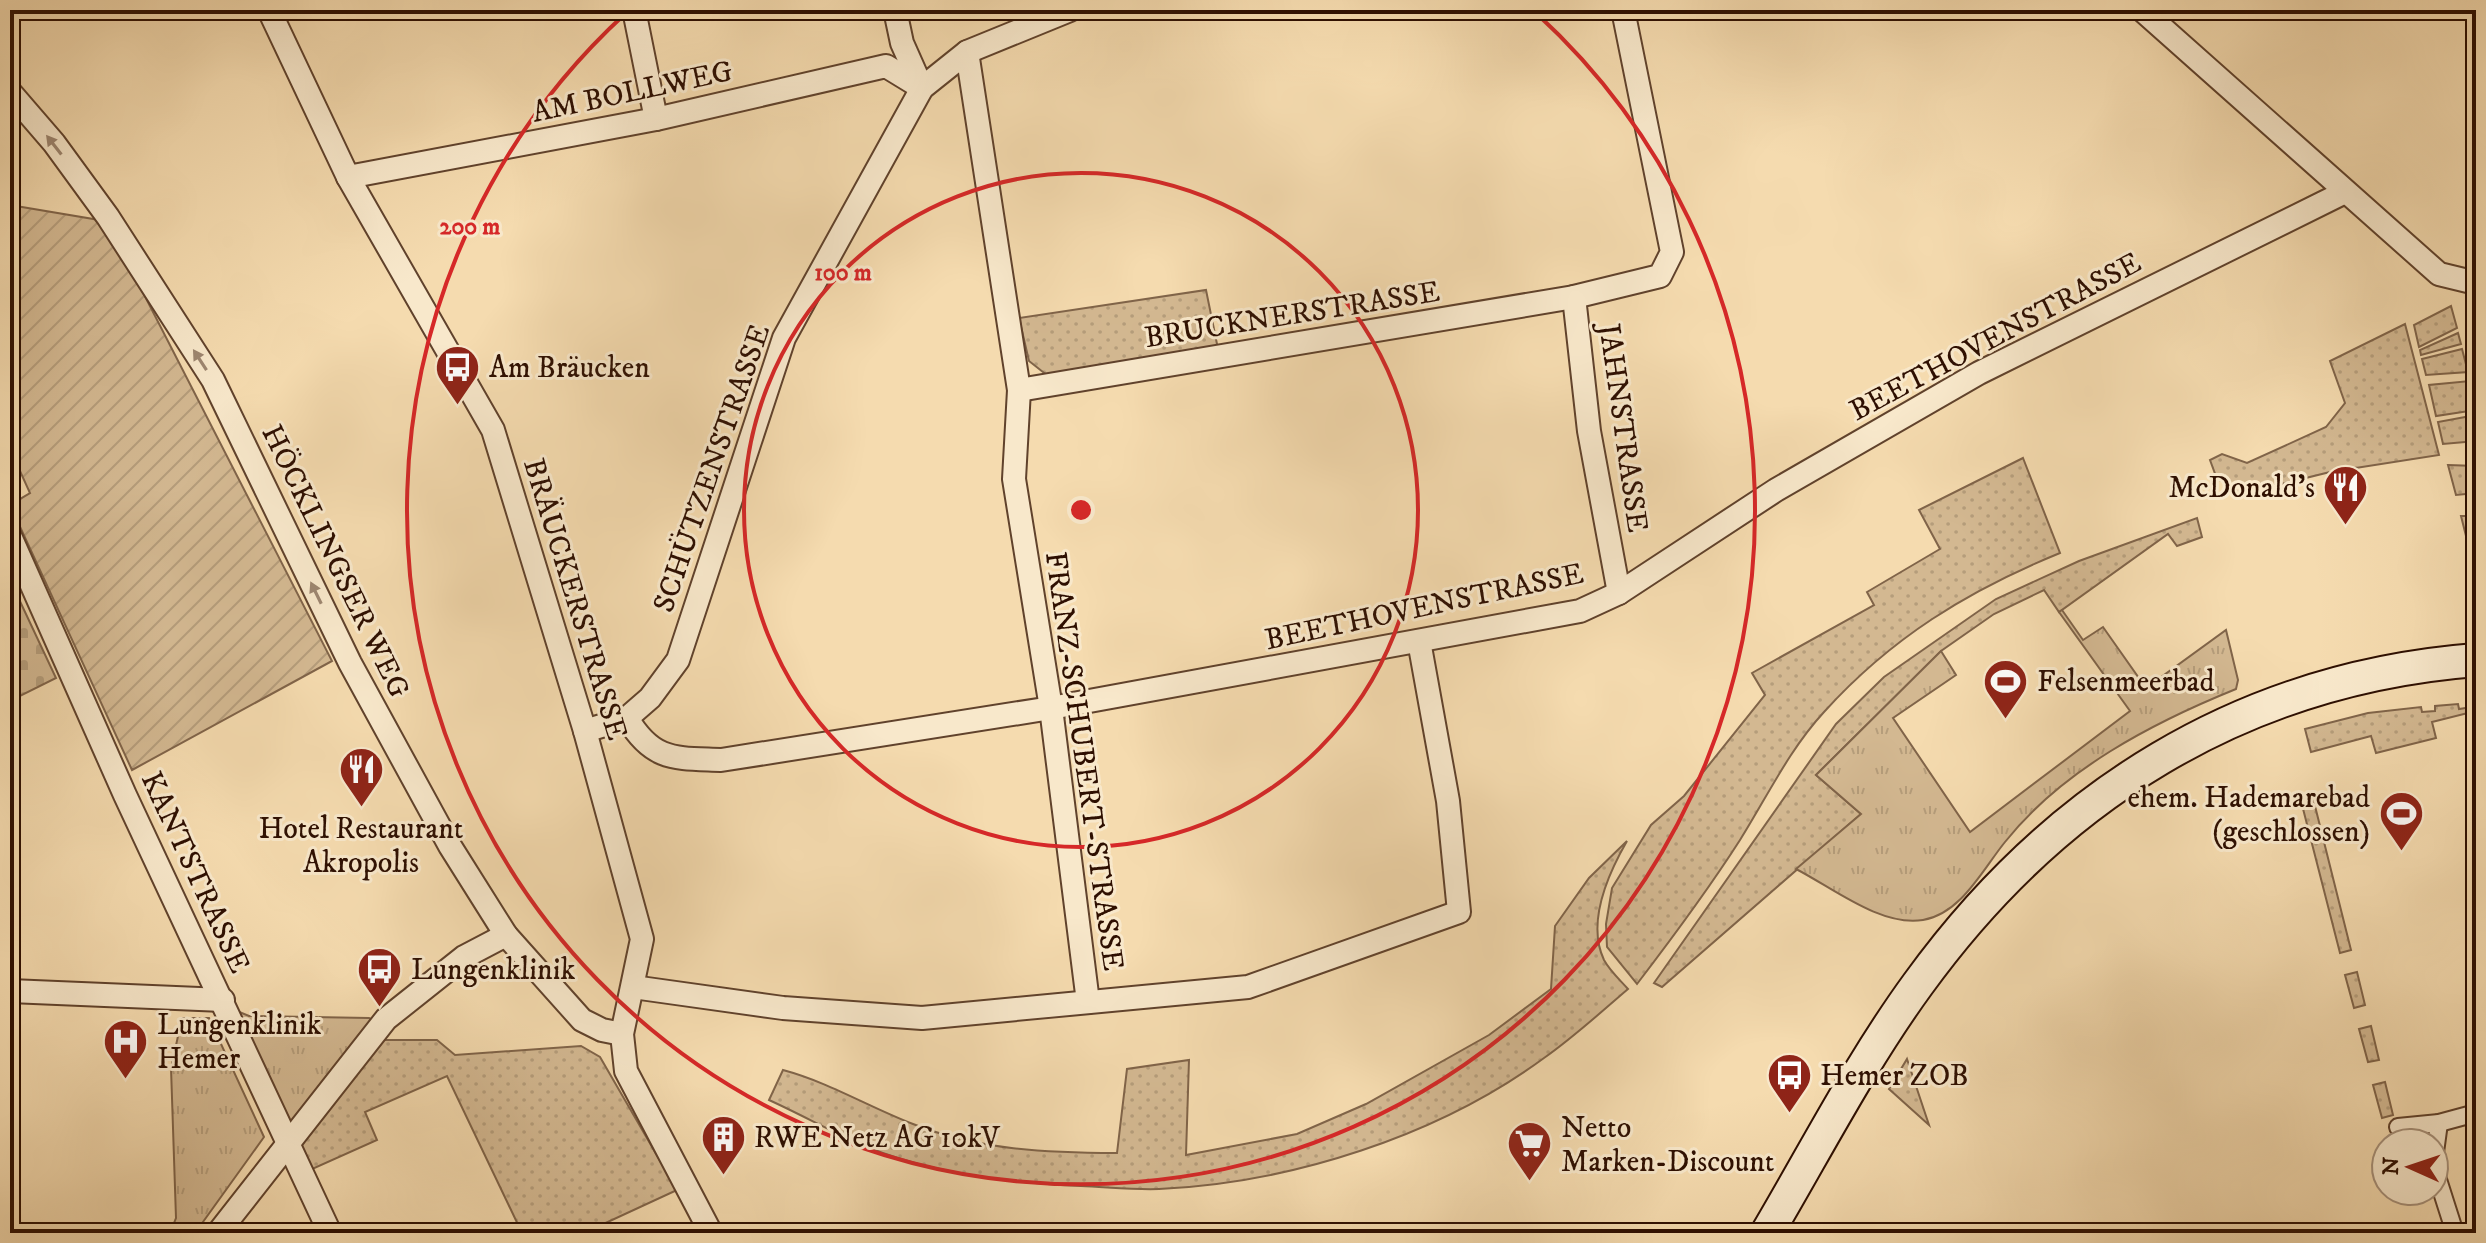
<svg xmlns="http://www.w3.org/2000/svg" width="2486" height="1243" viewBox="0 0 2486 1243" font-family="'IM FELL DW Pica',serif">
<defs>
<pattern id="grass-dots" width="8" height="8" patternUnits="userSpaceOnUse" patternTransform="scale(2)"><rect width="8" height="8" fill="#d3b891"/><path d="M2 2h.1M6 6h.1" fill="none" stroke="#b59d7b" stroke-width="1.8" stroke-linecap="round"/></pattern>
<pattern id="cemetery-stones" width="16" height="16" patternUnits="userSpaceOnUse" patternTransform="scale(2)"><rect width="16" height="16" fill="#d3b891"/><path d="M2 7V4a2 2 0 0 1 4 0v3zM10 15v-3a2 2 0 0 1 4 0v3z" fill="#b59d7b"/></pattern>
<pattern id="park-tufts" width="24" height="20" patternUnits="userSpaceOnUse" patternTransform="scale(2)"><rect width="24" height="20" fill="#d3b891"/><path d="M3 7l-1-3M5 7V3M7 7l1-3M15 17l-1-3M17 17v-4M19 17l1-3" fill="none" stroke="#b59d7b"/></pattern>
<pattern id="garden-furrows" width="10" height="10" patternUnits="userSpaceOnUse" patternTransform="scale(2)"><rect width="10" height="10" fill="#d3b891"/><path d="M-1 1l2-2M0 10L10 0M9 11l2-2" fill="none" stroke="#b59d7b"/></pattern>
</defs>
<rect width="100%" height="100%" fill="#f5dbaf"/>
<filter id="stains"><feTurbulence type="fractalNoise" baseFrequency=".0025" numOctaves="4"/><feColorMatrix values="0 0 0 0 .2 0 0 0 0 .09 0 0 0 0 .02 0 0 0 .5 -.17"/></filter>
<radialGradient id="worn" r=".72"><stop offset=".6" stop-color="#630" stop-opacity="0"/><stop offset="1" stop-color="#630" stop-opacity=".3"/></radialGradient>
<!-- grass -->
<g fill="url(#grass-dots)" stroke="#806449" stroke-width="2">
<polygon points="1206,290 1218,349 1048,376 1029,361 1019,318"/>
<polygon points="2451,306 2457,328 2419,347 2414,325"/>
<polygon points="2405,324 2439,455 2330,472 2233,496 2229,484 2217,479 2210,460 2222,454 2247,463 2326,427 2345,403 2330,361"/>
<polygon points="2458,333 2461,344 2421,355 2420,350"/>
<polygon points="2462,349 2468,372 2426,375 2422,359"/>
<polygon points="2470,381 2476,410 2436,416 2429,385"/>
<polygon points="2476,415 2476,441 2443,444 2438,422"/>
<path d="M2023,458L2060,553C1967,591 1891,638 1824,712C1789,750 1767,797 1740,840C1708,890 1673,937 1637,984L1607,947L1606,924L1612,888L1651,825L1684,796L1765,695L1752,673L1874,605L1867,592L1940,549L1919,510Z"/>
<polygon points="2448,465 2476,466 2476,493 2456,495"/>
<polygon points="2461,516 2476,516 2476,535 2466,536"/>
<polygon points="2197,518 2202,537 2177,546 2168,534 2059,612 2044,590 1994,614 1941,651 1816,775 1861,814 1662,987 1654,983 1836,724 1884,677 1996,599 2079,561"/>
<polygon points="2472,702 2476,702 2476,711 2432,722 2436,738 2376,753 2371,736 2311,752 2305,729 2368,713 2421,707 2422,712 2435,711 2435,706 2458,704 2459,709 2472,707"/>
<polygon points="2312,794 2351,950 2340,953 2300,797"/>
<path d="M1627,841C1608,874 1586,922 1604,960C1610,971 1620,980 1628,989C1601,1012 1574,1037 1544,1058C1438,1136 1291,1183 1159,1189C1134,1190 1107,1187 1081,1186C1011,1183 933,1174 867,1147C834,1133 802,1115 769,1100L783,1070C828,1082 869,1107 913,1124C979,1150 1047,1153 1117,1153L1127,1069L1189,1060L1186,1155L1297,1134L1366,1104L1489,1035L1551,989L1555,926L1589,878Z"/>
<polygon points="2357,972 2365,1005 2354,1008 2345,975"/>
<polygon points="2371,1026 2379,1060 2368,1062 2359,1029"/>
<polygon points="382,1040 437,1040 455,1055 581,1046 600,1057 677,1190 584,1233 522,1233 447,1076 365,1112 377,1140 310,1170 294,1143"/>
<polygon points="1907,1059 1929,1125 1889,1089"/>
<polygon points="2385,1082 2393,1115 2382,1118 2373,1085"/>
</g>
<!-- cemetery -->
<polygon fill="url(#cemetery-stones)" stroke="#806449" stroke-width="2" points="10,580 56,678 10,701"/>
<!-- park -->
<g fill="url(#park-tufts)" stroke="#806449" stroke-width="2">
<path d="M2062,610L2083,640L2103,627L2146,688L2226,630L2238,680L2236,689C2152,723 2062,770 2005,842C1983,869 1961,914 1923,920C1881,927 1833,888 1796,869L1861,814L1816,775L1941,651L1956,675L1893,718L1970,832L2130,711L2059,612Z"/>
<polygon points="232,1009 249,1016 369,1018 378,1022 287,1136"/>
<polygon points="182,1018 209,1018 264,1137 195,1233 170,1233 176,1218 171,1068"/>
</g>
<!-- garden -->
<polygon fill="url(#garden-furrows)" stroke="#806449" stroke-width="2" points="10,205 99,220 133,273 332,661 132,770 10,505 30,493 10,449"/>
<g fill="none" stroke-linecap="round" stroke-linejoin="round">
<!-- stream -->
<polyline stroke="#7d6046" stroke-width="7" points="2469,304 2476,333"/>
<defs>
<g id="pedestrian">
<polyline points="2398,1127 2439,1123 2476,1113"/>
<polyline points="2434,1160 2439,1123"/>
<polyline points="2434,1167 2455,1233"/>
</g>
<g id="minor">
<polyline points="269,10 348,177 493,430 585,731 642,939 622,1034 626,1071 711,1233"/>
<polyline points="634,10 656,119"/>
<polyline points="895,10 902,43 922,88"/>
<polyline points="2142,10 2439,274 2476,283"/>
<polyline points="967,52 1019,390 1014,479 1051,708 1088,1002"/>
<polyline points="10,92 54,143 108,217 213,380 350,663 450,846 506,935 582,1020 602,1030 622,1034"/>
<polyline points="348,177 656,119 886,66 922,88"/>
<polyline points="1019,390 1574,297"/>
<polyline points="10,536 125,795 330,1233"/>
<polyline points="1619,593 1589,431 1574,297 1660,276 1672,252 1623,10"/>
<path d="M627,718C653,762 676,758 721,760L1051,708L1580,611L1619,593L1776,490L1979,373L2345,192"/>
<polyline points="585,731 627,718 650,698 678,660 784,338 922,88 967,52 1070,10"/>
<polyline points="633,987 783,1008 922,1018 1248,987 1459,912 1448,801 1419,641"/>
<polyline points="10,991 223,1000"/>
<polyline points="218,1233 386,1019 464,957 506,935"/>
</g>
<path id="secondary" d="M1767,1233C1816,1150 1861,1062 1918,984C2054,796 2242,678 2476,660"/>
</defs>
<!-- pedestrian casing -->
<use href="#pedestrian" stroke="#60422c" stroke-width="20"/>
<!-- minor casing -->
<use href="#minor" stroke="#60422c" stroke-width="26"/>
<!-- secondary casing -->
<use href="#secondary" stroke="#2e0f01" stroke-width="36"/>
<!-- pedestrian -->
<use href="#pedestrian" stroke="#f8e8cb" stroke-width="16"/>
<!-- minor -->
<use href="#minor" stroke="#f8e8cb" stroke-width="22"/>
<!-- secondary -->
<use href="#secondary" stroke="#f8e8cb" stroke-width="32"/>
</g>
<!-- one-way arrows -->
<defs><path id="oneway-solid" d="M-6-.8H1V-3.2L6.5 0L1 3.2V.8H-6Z" transform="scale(2)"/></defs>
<g fill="#9d8670">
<use href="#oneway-solid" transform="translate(54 145) rotate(-128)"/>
<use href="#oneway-solid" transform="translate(200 360) rotate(-123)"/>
<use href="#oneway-solid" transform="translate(316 593) rotate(-116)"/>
</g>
<!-- distance rings -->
<g fill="none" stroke="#d62828" stroke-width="4">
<circle cx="1081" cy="510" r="337"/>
<path d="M1536 13A674 674 0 1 1 626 13"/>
</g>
<!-- icons -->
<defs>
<symbol id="bus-pin" viewBox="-11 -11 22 30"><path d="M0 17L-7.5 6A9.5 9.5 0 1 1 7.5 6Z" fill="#8f2418" stroke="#f8e8cb"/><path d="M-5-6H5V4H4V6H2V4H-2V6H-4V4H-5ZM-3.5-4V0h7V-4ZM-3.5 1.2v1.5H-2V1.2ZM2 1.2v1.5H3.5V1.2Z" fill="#fff"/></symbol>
<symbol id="restaurant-pin" viewBox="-11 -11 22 30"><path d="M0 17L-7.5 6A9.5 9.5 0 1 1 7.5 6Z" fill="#8f2418" stroke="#f8e8cb"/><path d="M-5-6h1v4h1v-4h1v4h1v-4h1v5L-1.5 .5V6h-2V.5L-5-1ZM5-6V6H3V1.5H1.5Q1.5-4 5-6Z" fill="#fff"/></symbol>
<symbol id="stadium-pin" viewBox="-11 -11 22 30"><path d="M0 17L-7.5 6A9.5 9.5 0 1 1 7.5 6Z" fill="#8f2418" stroke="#f8e8cb"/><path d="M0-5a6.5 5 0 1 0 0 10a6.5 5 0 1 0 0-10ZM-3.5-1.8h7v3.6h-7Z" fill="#fff"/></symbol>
<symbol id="hospital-pin" viewBox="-11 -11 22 30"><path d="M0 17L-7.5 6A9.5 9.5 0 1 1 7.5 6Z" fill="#8f2418" stroke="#f8e8cb"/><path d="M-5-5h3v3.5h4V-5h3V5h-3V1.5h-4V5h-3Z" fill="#fff"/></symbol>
<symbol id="building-pin" viewBox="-11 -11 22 30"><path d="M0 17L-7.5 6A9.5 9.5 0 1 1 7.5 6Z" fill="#8f2418" stroke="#f8e8cb"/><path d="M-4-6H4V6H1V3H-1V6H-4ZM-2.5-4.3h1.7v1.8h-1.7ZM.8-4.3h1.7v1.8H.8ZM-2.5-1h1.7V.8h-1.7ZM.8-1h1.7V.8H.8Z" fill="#fff"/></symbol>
<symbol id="supermarket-pin" viewBox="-11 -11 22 30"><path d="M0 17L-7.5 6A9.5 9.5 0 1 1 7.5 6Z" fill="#8f2418" stroke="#f8e8cb"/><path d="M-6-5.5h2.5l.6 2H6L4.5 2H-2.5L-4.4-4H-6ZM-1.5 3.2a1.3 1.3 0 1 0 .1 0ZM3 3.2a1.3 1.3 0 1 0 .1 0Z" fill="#fff"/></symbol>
</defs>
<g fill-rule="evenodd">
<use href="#bus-pin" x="432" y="342" width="51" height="69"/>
<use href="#restaurant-pin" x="2320" y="462" width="51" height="69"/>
<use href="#stadium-pin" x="1980" y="656" width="51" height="69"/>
<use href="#restaurant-pin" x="336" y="744" width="51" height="69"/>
<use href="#stadium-pin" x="2376" y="788" width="51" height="69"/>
<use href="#bus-pin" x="354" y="944" width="51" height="69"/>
<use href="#hospital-pin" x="100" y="1016" width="51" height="69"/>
<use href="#bus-pin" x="1764" y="1050" width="51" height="69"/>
<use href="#building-pin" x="698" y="1112" width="51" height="69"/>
<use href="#supermarket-pin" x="1504" y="1118" width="51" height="69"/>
</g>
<g text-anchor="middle" stroke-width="6" stroke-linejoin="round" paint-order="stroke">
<!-- street labels -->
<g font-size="30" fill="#2e0f01" stroke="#f8e8cb">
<text transform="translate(632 91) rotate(-12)" y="10">AM BOLLWEG</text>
<text transform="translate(1292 314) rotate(-9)" y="10">BRUCKNERSTRASSE</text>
<text transform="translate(1995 336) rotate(-28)" y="10">BEETHOVENSTRASSE</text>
<text transform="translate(1624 428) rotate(82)" y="10">JAHNSTRASSE</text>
<text transform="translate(711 468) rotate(-71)" y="10">SCHÜTZENSTRASSE</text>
<text transform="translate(336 561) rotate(64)" y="10">HÖCKLINGSER WEG</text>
<text transform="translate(576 599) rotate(73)" y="10">BRÄUCKERSTRASSE</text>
<text transform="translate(1424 606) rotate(-12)" y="10">BEETHOVENSTRASSE</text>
<text transform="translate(1085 761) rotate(82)" y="10">FRANZ-SCHUBERT-STRASSE</text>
<text transform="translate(196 872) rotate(65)" y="10">KANTSTRASSE</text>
</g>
<!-- poi labels -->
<g font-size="30" fill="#2e0f01" stroke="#f8e8cb" text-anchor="start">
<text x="489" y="377">Am Bräucken</text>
<text x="2315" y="497" text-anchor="end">McDonald's</text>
<text x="2037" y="691">Felsenmeerbad</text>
<text x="2370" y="807" text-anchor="end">ehem. Hademarebad<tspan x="2370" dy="34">(geschlossen)</tspan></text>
<text x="361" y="838" text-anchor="middle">Hotel Restaurant<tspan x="361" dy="34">Akropolis</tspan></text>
<text x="411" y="979">Lungenklinik</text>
<text x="157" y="1034">Lungenklinik<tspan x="157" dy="34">Hemer</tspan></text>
<text x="1820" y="1085">Hemer ZOB</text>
<text x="1561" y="1137">Netto<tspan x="1561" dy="34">Marken-Discount</tspan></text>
<text x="754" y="1147">RWE Netz AG 10kV</text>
</g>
</g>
<circle cx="1081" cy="510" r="12" fill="#d62828" stroke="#f8e8cb" stroke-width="4"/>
<g font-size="24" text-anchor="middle" font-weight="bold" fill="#d62828" stroke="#f8e8cb" stroke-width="6" stroke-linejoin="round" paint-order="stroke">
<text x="470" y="234">200 m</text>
<text x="843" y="280">100 m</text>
</g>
<!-- margin -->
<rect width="2486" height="1243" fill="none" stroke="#f5dbaf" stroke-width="40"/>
<rect x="12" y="12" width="2462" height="1219" fill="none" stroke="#2e0f01" stroke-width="4"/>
<rect x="20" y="20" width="2446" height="1203" fill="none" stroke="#2e0f01" stroke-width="2"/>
<!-- north arrow -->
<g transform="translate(2410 1167) rotate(273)"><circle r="38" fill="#f8e8cb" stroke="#a7917a" stroke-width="2"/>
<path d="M0-6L14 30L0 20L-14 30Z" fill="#8f2418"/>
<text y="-12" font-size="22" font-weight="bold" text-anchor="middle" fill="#2e0f01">N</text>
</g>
<rect width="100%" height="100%" filter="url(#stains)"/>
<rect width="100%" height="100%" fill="url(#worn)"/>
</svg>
